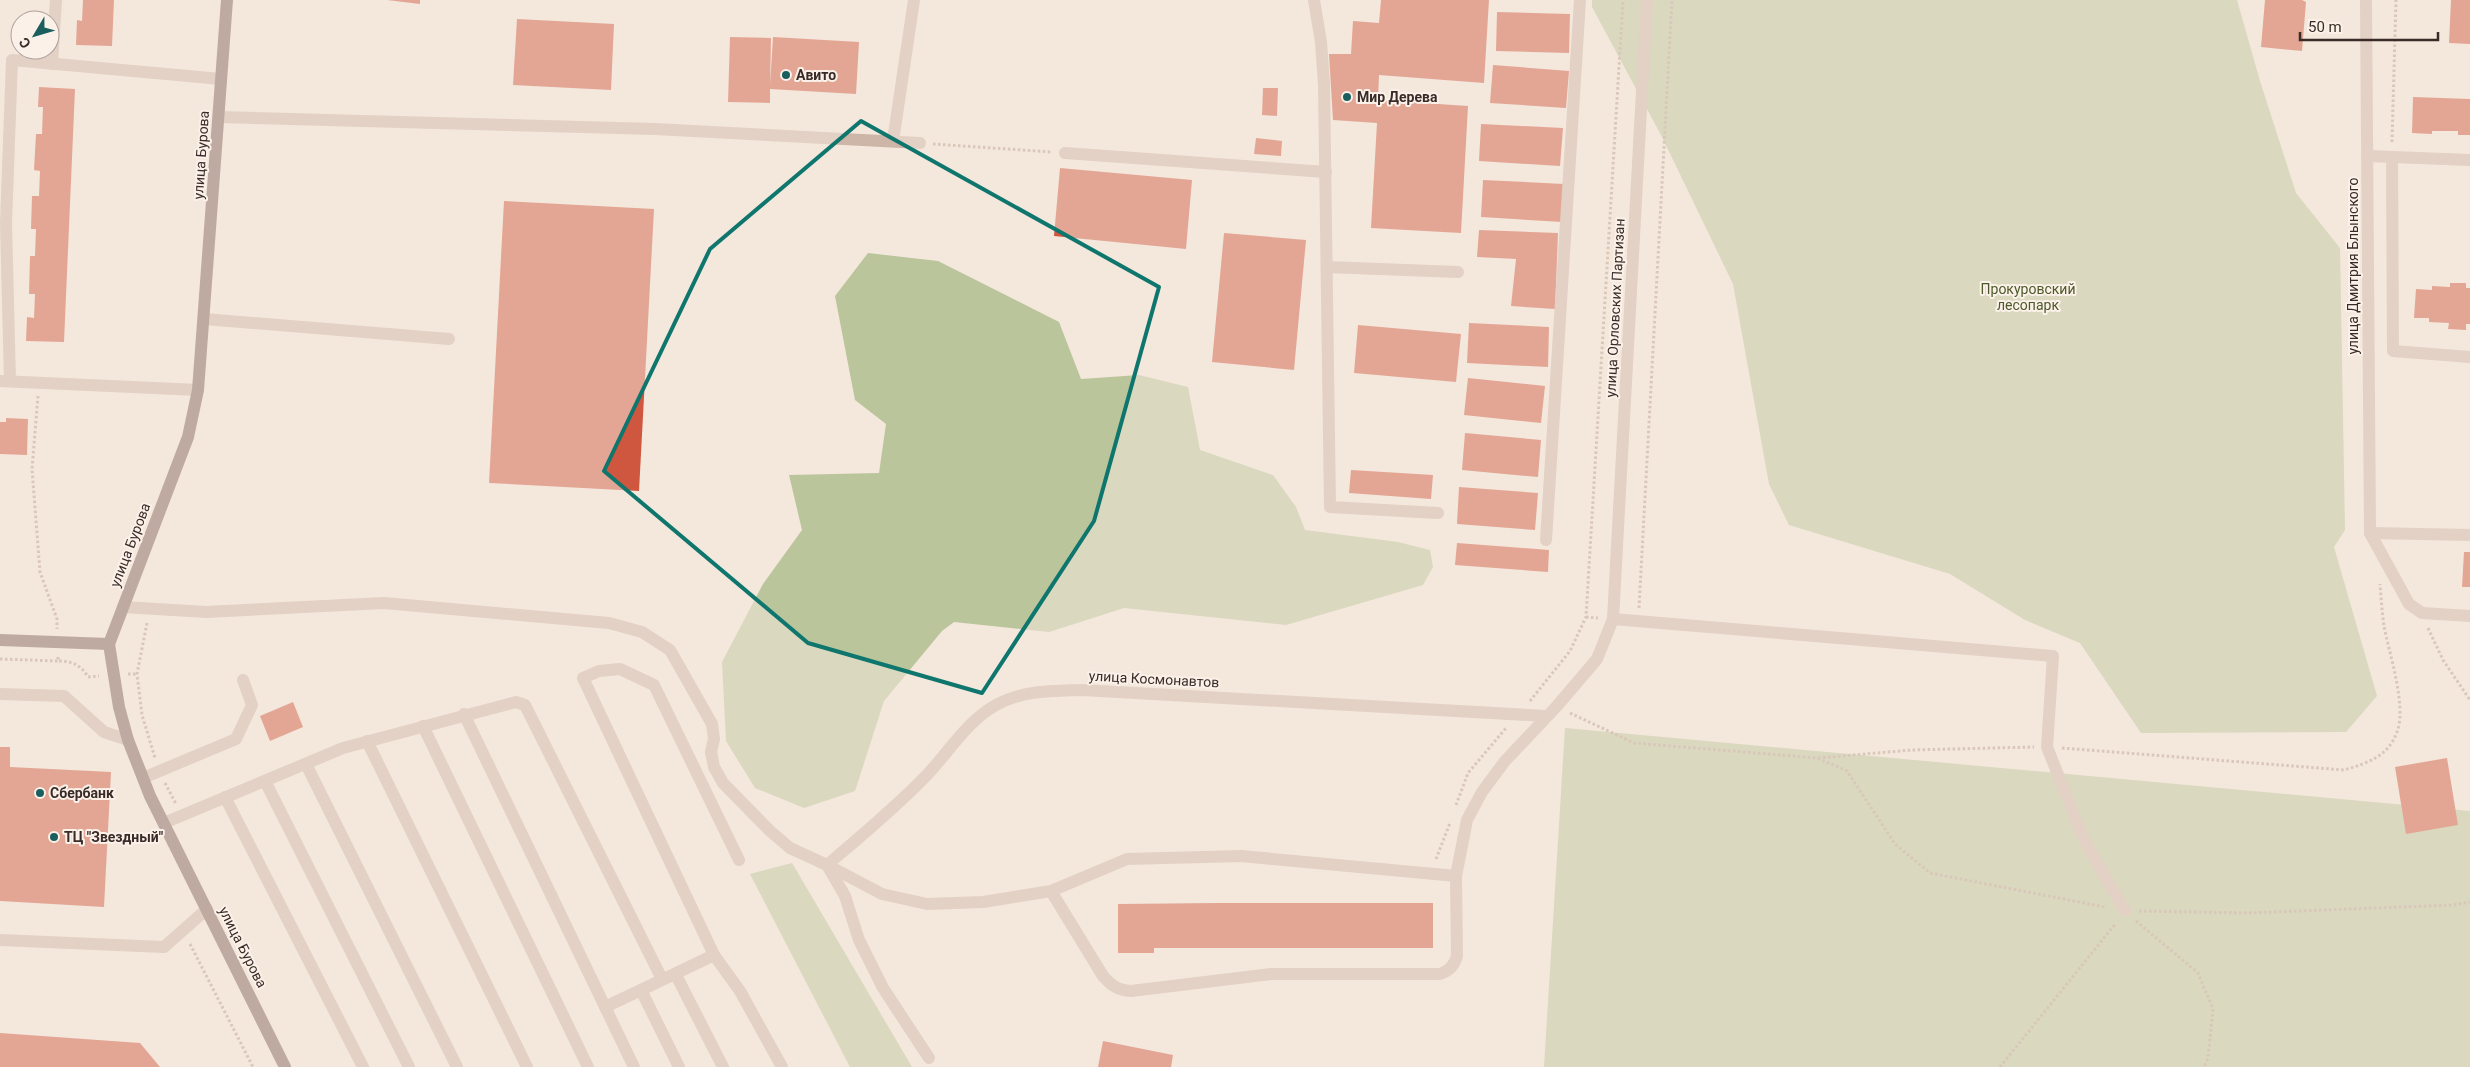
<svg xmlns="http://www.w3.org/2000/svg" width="2470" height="1067" viewBox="0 0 2470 1067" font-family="Roboto,sans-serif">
<rect width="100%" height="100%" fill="#f4e7dc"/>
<!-- green -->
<g fill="#bac59b">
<polygon points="1592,0 2237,0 2260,81 2296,193 2340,248 2345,530 2334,547 2377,696 2346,732 2141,733 2080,643 2025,620 1950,574 1789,525 1769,484 1733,284 1662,137 1592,7"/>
<polygon points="868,253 938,261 1059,322 1081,379 1139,375 1188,387 1200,450 1273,475 1296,507 1305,530 1398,542 1430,550 1433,567 1423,585 1286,625 1124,608 1049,632 954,622 942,631 884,701 855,791 804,808 755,788 726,741 722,662 763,584 802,530 789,475 879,473 886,424 855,400 835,296"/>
<polygon points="1565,728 2470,811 2470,1067 1544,1067"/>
<polygon points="792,863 912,1067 850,1067 750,874"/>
</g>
<!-- building -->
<g fill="#cf573f">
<polygon points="83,0 114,0 112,46 76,45 77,20 82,21"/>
<polygon points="387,0 420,0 420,4"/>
<polygon points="1381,0 1489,0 1484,83 1379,75 1378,100 1468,106 1461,233 1371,228 1377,123 1333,120 1329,54 1351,54 1353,21 1379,23"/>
<polygon points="2265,0 2302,0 2306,2 2302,51 2261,47"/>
<polygon points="2451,0 2470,0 2470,44 2449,43"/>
<polygon points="1497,12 1570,14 1569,53 1496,51"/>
<polygon points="517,19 614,24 611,90 513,85"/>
<polygon points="730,37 771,38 770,85 773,37 859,42 856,94 770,89 770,103 728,102"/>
<polygon points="1493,65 1569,71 1566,108 1490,103"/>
<polygon points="39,87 75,89 64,342 26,341 27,317 34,318 35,294 29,294 30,256 35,256 36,229 31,229 32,196 39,196 40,171 34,170 36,134 42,134 43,107 38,107"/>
<polygon points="1263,88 1278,88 1277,116 1262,115"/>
<polygon points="2413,97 2470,99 2470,135 2458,135 2458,131 2432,131 2432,134 2412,133"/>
<polygon points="1481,124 1563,128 1560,166 1479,161"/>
<polygon points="1256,138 1282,141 1281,156 1254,154"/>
<polygon points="1060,168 1192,180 1186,249 1054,236"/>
<polygon points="1483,180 1564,184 1562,222 1481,217"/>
<polygon points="504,201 654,209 639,491 489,483"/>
<polygon points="1479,230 1558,233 1555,309 1511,306 1516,259 1477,257"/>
<polygon points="1224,233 1306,240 1294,370 1212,362"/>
<polygon points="2450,283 2466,283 2466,288 2470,288 2470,324 2466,324 2466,330 2448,329 2449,323 2429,322 2429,318 2414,318 2416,289 2432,290 2432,286 2450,287"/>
<polygon points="1469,323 1549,327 1548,367 1467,363"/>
<polygon points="1358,325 1461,334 1456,382 1354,373"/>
<polygon points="1468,378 1545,386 1541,423 1464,415"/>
<polygon points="6,418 28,419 27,455 0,454 0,422 6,422"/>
<polygon points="1465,433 1541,440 1538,477 1462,470"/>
<polygon points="1351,470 1433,475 1431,499 1349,493"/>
<polygon points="1459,487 1538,493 1535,530 1457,524"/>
<polygon points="1457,543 1549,550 1548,572 1455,565"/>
<polygon points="2464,552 2470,552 2470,587 2462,587"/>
<polygon points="293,702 303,727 270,741 260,716"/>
<polygon points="0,747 10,747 10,767 111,772 104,907 0,901"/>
<polygon points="2447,758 2458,825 2406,834 2395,767"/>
<polygon points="1217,903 1433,903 1433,948 1154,948 1154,953 1118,953 1118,904"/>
<polygon points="0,1033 140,1043 160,1067 0,1067"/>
<polygon points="1103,1041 1173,1055 1171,1067 1098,1067"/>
</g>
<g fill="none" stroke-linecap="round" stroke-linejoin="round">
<!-- path -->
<g stroke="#b99f91" stroke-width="3" stroke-dasharray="2.5 2.5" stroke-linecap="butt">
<polyline points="2392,142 2396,0"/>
<polyline points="933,144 1052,152"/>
<polyline points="38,396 32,469 40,572 57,619 57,629"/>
<polyline points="1639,608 1672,0"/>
<polyline points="1586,617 1598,618"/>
<polyline points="147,623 137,674 142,715 155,758"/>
<polyline points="2428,628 2443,660 2470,700"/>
<path d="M58,657V661C72,661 81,665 88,677L99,676"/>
<polyline points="0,659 58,661"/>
<polyline points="128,674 137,674"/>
<polyline points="1530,701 1570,651 1586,617 1623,0"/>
<polyline points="1570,713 1634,743 1817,758 1847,771 1895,844 1930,873 2105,907"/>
<path d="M2062,748L2344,770C2367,763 2388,757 2397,732C2407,706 2389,653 2384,626C2382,612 2381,598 2380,584"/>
<polyline points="1818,758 1912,750 2034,747"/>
<polyline points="165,783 176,804"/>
<polyline points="1456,805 1468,773 1506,728"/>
<polyline points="1436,859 1450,823"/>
<polyline points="2139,911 2247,913 2453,905 2470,902"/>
<polyline points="2136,921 2198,973 2213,1009 2208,1058 2204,1067"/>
<polyline points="190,944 253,1067"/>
<polyline points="2000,1067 2116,923"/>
</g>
<!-- minor -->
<g stroke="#cdb6a7" stroke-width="12">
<polyline points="1314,0 1321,42 1324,84 1330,507 1438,513"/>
<polyline points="2366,0 2370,533 2409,604 2422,613 2470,616"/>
<polyline points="52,64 56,0"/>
<polyline points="219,117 655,129 920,143"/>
<polyline points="893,141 914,0"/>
<polyline points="1065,153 1326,172"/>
<polyline points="2367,156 2470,160"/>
<polyline points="2392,157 2393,351 2470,357"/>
<polyline points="1327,267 1458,272"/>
<polyline points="204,319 449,339"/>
<polyline points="0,381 198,390"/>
<polyline points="10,381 6,223 12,60 221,79"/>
<polyline points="2370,533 2470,535"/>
<polyline points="1546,540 1580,0"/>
<polyline points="123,607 206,612 384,603 609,623 642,632 670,650 712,724 714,739 711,752 714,767 723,783 769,830 790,848 827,865 845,896 859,940 883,988 929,1058"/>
<polyline points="1613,619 2053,656 2047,747 2084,840 2125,911"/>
<polyline points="0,694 64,696 104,732 128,740"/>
<polyline points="464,714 634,1067"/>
<polyline points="423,726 588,1067"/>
<polyline points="367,741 527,1067"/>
<polyline points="306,764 457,1067"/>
<polyline points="143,778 236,739 252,705 243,680"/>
<polyline points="265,781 409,1067"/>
<polyline points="225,797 363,1067"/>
<polyline points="164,823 343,748 516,702 525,705 662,979"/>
<polyline points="1456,876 1467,820 1482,792 1505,761 1557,706 1597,659 1613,619 1647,0"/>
<path d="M1051,891L1103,976C1111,985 1117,990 1131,991L1271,974H1440C1450,970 1454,966 1457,956L1456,876L1241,856L1127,859L1051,891L983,902L927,904L882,894L827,865C861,836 895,808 926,776C949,752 967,721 996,705C1023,690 1052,691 1082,690L1546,716"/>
<polyline points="0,940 164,947 207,909"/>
<polyline points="714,955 583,678 599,671 620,669 654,685 739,860"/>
<polyline points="676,975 723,1067"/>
<polyline points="605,1007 641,990"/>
<polyline points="679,1067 641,990 714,955 740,991 782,1067"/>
</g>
<!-- major -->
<g stroke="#7c6158" stroke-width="12">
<polyline points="227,0 198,390 188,437 109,644 119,707 128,740 150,796 285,1067"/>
<polyline points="0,640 109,644"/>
</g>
</g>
<!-- marked area -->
<path d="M0 0H2470V1067H0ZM861,121L1159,287L1094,521L982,693L808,643L604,471L710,249Z" fill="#f4e7dc" fill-opacity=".55" fill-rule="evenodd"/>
<path fill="none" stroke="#0f766e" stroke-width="4" stroke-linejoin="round" d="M861,121L1159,287L1094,521L982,693L808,643L604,471L710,249Z"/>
<!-- markers -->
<g fill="#1a5e5e" stroke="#fbf1e9" stroke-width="2">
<circle cx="786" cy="75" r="5"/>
<circle cx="1347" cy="97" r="5"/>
<circle cx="40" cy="793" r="5"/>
<circle cx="54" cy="837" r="5"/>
</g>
<g text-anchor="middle" stroke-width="4" stroke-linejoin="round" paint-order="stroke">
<!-- poi labels -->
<g font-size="14" font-weight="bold" fill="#392c28" stroke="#fbf1e9" text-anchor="start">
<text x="796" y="80">Авито</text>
<text x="1357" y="102">Мир Дерева</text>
<text x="50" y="798">Сбербанк</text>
<text x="64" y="842">ТЦ "Звездный"</text>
</g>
<!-- street labels -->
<g font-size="14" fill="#392c28" stroke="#fbf1e9">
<text transform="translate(201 155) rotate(-86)" y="5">улица Бурова</text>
<text transform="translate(2353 266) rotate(-90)" y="5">улица Дмитрия Блынского</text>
<text transform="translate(1615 308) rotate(-87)" y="5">улица Орловских Партизан</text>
<text transform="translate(130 545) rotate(-69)" y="5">улица Бурова</text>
<text transform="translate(1154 679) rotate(3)" y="5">улица Космонавтов</text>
<text transform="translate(243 947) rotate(63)" y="5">улица Бурова</text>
</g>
<!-- park labels -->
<g font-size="14" fill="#4c5a2a" stroke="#fbf1e9">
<text x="2028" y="294">Прокуровский<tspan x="2028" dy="16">лесопарк</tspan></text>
</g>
</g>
<!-- north arrow -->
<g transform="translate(35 35) rotate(232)"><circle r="24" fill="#fbf1e9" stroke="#ada29c"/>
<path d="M0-4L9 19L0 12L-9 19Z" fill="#1a5e5e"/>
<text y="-8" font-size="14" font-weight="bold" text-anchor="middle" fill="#392c28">С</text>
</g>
<!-- scale -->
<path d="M2300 32v8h138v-8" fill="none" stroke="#392c28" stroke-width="2.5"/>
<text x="2308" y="32" font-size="15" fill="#392c28" stroke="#fbf1e9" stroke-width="4" paint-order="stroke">50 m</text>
</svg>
